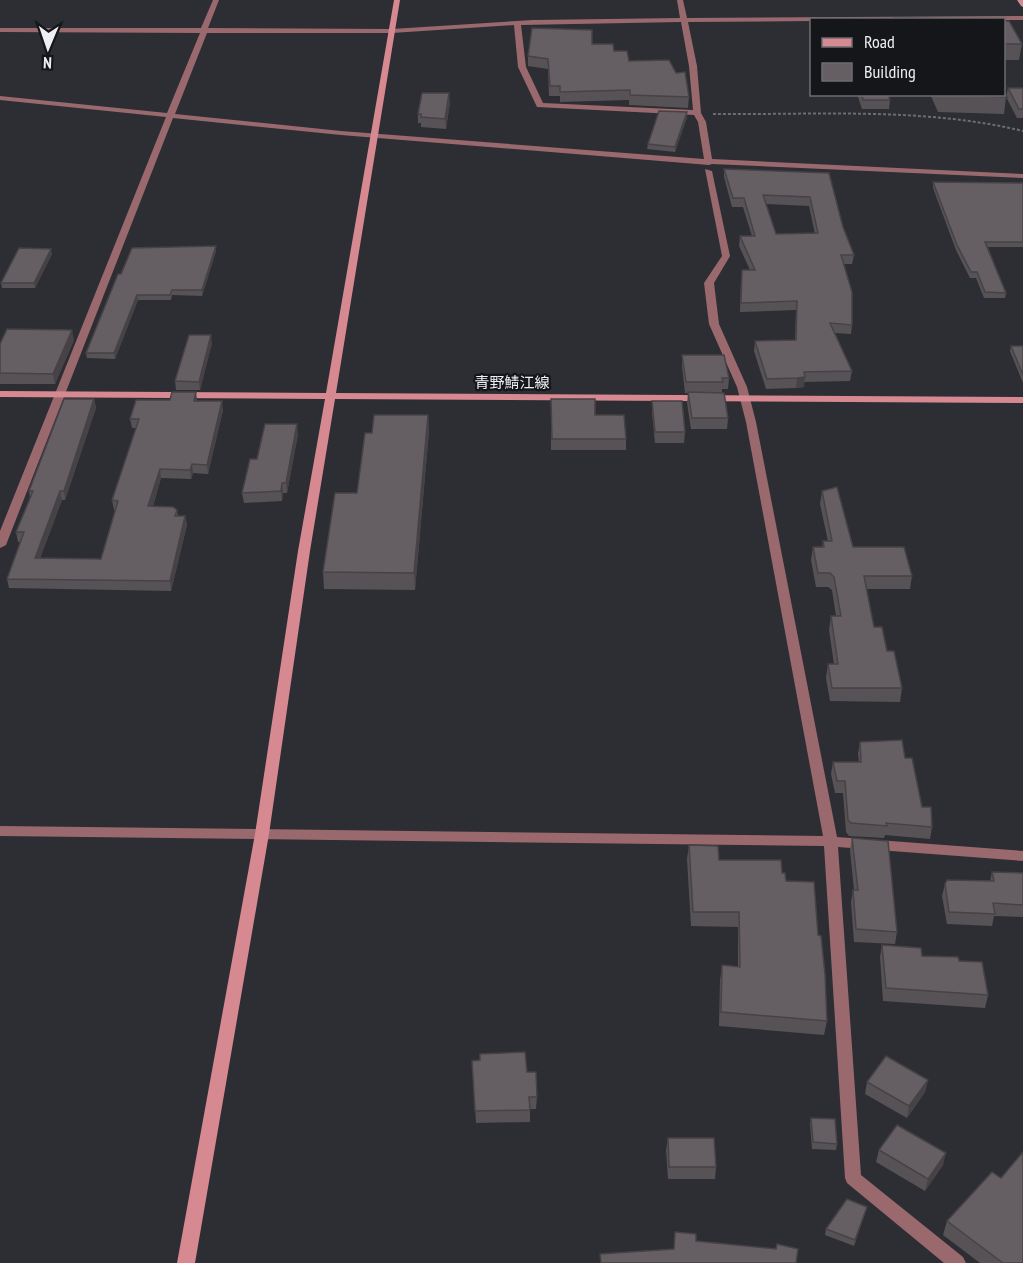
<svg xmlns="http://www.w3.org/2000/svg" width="1023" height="1263" viewBox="0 0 1023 1263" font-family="'PT Sans Narrow','Noto Sans JP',sans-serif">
<rect width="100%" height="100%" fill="#2c2e33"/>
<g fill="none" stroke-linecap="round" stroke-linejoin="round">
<!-- path -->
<path stroke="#6c6d72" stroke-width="2" stroke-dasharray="3 2" stroke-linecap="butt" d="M713,114C816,115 923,107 1023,131"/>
<!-- street -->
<g fill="#9a696e" fill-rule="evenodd">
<path d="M213,0H219L208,28L392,29L533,20L680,18L677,0H683L687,18L1023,16V20H812V21L688,22L697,66L701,113L706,122L712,159L1023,174V178L712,164L709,165L341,135L173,118L6,545L0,548V531L166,117L0,100V96L167,113L200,33L0,32V28H201ZM681,22L689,66L693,110L543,103L526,67L521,25ZM514,25L518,67L537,107L694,115L698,122L704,159L341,131L175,114L207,33H392Z"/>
<polygon points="705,169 712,171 730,256 714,283 719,324 747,387 756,422 837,837 1023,851 1023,861 838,847 861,1175 963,1257 966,1263 944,1263 847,1183 845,1178 824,846 0,836 0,826 823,836 746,422 737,387 709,324 704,283 722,256"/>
</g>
<!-- secondary -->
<g fill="#d78991" fill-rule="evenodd">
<polygon points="394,0 400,0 336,393 1023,397 1023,403 335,399 310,551 269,834 195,1263 177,1263 255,834 298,551 325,399 0,397 0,391 326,393"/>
<polygon points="1017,0 1023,0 1023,7 1021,6"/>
</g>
</g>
<!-- wall -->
<g fill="#575256" fill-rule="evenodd">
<polygon points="1004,21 1022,44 1019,60 1004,60"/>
<polygon points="592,44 614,51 629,61 689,97 688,108 629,105 629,100 560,102 560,96 549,96 548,69 528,66 528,56"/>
<polygon points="1008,88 1023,88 1023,118 1017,118 1006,97 1004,114 938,112 930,94 1004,94 1006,97"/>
<polygon points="857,94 888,94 890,100 889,109 862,109"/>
<polygon points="450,102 446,129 421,127 421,123 418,123 418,114"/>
<polygon points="687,112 687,117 675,152 647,149 648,144"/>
<path d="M724,169L829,173L843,227L854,255L852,264H844L852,325L851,334L835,333L852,371L850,381L804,382V387L796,388L766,389L754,351L755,341L795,340L796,310L740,312L741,279L750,270L739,246L740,236H752L743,207H732L724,177ZM766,204L809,206L815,234H776Z"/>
<polygon points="933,182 1023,184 1023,247 988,247 1006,293 1005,298 984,298 976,278 970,278 956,250 933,188"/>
<polygon points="216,246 216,251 202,296 172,295 171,300 138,300 115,359 87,358 86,353 121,274"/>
<polygon points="52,254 35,288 2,288 1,283"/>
<polygon points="74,340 55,384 0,384 0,344"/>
<polygon points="212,343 200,390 176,390 175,381"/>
<polygon points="1011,346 1023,346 1023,383 1010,351"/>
<polygon points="682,355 729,378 728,389 722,389 722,393 728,418 727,429 691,429 687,403 688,393 685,393 682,366"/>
<polygon points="94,399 96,408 65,500 62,500 40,558 101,559 115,510 114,510 112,500 136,428 132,428 130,419 170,400 197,401 223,410 208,474 193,473 191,479 161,478 153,506 177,510 178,516 185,516 187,525 171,591 9,588 7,579 21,542 18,542 16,532 30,498 29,491"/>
<polygon points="551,399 626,439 626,450 551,450"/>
<polygon points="652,401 685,432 684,443 655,443 652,412"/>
<polygon points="428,415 429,431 415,590 324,589 323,572 357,493 372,433"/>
<polygon points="298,434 287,493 283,493 282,501 244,503 242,493 257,459"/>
<polygon points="822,491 853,547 912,576 910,589 866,589 874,627 887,651 902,688 900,702 830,701 826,678 828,664 834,664 829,630 831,616 836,616 832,590 828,587 816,587 811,560 813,547 822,547 823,541 828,541 820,504"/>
<polygon points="860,742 905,758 922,807 932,827 930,839 885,835 884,838 849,836 846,832 843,793 835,793 831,774 833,762 859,762 858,754"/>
<polygon points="852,838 897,932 895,944 854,942 851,902 853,890 854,890 850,850"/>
<polygon points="689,845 719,860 782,873 818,935 827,1021 824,1035 719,1026 720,980 722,965 738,967 738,927 691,926 687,859"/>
<polygon points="992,872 1023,873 1023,917 994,916 992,926 947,924 942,896 945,884 990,881"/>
<polygon points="882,945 922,956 988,995 985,1008 883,1001 880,957"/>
<polygon points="472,1061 527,1072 537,1097 536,1109 530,1109 530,1122 476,1123"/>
<polygon points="928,1080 925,1092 907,1118 865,1094 867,1082"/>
<polygon points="811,1118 837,1144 836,1150 812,1149 810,1124"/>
<polygon points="668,1138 716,1167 715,1179 668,1179 666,1150"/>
<polygon points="879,1150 943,1165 925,1191 876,1162"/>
<polygon points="1001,1178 1023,1263 980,1263 943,1235 947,1221"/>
<polygon points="867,1207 854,1246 825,1235 826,1229"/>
</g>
<!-- shaded-wall -->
<g fill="#474246">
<polygon points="449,93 450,102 446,129 445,119"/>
<polygon points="687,112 687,117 675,152 675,147"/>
<polygon points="216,246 216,251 202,296 202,290"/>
<polygon points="51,249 52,254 35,288 34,283"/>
<polygon points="137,295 138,300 115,359 114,353"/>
<polygon points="72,330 74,340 55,384 53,374"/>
<polygon points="211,335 212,343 200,390 199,382"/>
<polygon points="805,377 804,387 796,388 797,378"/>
<polygon points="196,392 197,400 195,410 194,401"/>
<polygon points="94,399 96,408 65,500 64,491"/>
<polygon points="222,401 223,410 208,474 207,465"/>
<polygon points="428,415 429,431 415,590 414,573"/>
<polygon points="297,424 298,434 287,493 286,483"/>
<polygon points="192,464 193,473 191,479 190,470"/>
<polygon points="160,469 161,478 150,515 148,506"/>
<polygon points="282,483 283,493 282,501 281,491"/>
<polygon points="60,491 62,500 37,567 35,558"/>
<polygon points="185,516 187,525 171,591 170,581"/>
<polygon points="928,1080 925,1092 907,1118 909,1106"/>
<polygon points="946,1153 943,1165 925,1191 928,1179"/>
</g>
<!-- building -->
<g fill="#655f64" stroke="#474246" stroke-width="1.5" fill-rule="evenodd">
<polygon points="894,17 973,20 895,20"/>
<polygon points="1004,21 1009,21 1022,44 1004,44"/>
<polygon points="532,28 592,30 592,44 613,44 614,51 627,51 629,61 669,60 676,73 685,72 689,97 630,95 630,90 560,92 560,86 550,86 548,59 528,56"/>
<polygon points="1008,88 1023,88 1023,109 1019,109"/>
<polygon points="1004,92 1007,97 941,94 1004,94"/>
<polygon points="422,93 449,93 445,119 421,117 421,114 418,114"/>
<polygon points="862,94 888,94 890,100 863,100"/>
<polygon points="659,111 687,112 675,147 648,144"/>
<path d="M724,169L829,173L843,227L854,255H841L852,292V325L830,323L852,371L804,372L805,377L797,378L767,379L755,341L796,340L797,301L741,303L742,270H755L740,236H755L744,198H733ZM763,195L810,197L818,233L776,234Z"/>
<polygon points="933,182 1023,183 1023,242 985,242 1006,293 985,292 977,272 971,272 957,245"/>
<polygon points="216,246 202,290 172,290 170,295 137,295 114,353 86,353 118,274 121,274 132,248"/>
<polygon points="19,248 51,249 34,283 1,283"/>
<polygon points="7,329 72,330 53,374 0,373 0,344"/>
<polygon points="189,335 211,335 199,382 175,381"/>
<polygon points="1011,346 1023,346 1023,375"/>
<polygon points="682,355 724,355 729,378 722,378 723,382 686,382"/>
<polygon points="172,392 196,392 194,401 222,401 207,465 192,464 190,470 160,469 148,506 173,507 177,510 175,516 185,516 170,581 7,579 24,532 16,532 33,491 29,491 64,399 94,399 64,491 60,491 35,558 101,559 118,501 112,500 139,419 130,419 136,400 170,400"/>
<polygon points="688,392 724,393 728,418 692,418"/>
<polygon points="551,399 595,399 595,415 624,415 626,439 552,439"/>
<polygon points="652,401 682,401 685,432 655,432"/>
<polygon points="374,415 428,415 414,573 323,572 335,493 357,493 365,433 372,433"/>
<polygon points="265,424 297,424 286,483 282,483 281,491 242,493 250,459 257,459"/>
<polygon points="837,487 853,547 904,547 912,576 864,576 874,627 882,627 887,651 894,651 902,688 832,688 828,664 838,664 831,616 841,616 834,577 830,573 818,573 813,547 824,547 823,541 832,541 822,491"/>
<polygon points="902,740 905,758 912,758 922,807 931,807 932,827 886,823 887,826 851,823 848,820 845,781 837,781 833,762 861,762 860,742"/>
<polygon points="852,838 888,841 897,932 856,929 853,890 858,890"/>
<polygon points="689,845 718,846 719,860 781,860 782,873 785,873 786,881 814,882 818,935 821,936 825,974 827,1021 721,1012 722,965 740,967 739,912 693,912"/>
<polygon points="992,872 1023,873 1023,905 993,903 995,914 949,912 945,884 947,880 994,881"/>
<polygon points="882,945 921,948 922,956 958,957 959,961 982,962 988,995 886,988"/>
<polygon points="525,1052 527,1072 536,1072 537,1097 529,1097 530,1110 475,1111 472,1061 480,1060 480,1054"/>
<polygon points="886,1056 928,1080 909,1106 867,1082"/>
<polygon points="811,1118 835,1119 837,1144 813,1142"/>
<polygon points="897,1125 946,1153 928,1179 879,1150"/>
<polygon points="668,1138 714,1138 716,1167 669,1167"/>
<polygon points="1023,1152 1023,1263 1003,1263 947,1221 992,1172 1001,1178"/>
<polygon points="847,1199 867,1207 855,1240 826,1229"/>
<polygon points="675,1232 696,1234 696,1241 776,1249 777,1244 798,1249 796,1263 601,1263 600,1254 674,1249"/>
</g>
<g text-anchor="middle" stroke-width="4.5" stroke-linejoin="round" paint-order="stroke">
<!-- street labels -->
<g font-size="15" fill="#efeff3" stroke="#151619">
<text x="512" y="388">青野鯖江線</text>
</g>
</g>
<!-- legend -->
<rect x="810" y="18" width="195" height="78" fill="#151619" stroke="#6c6d70" stroke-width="1.5"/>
<rect x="822" y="38" width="30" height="9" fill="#d78991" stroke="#6c6d70" stroke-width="1.5"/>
<text x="864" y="48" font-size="18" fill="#efeff3">Road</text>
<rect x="822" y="63" width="30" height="18" fill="#655f64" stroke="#6c6d70" stroke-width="1.5"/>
<text x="864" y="78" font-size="18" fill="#efeff3">Building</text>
<!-- north arrow -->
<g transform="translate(48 48) rotate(182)" stroke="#151619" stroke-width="4.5" paint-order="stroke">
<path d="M0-4.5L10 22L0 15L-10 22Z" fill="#efeff3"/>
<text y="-9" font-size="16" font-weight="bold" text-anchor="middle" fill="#efeff3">N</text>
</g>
</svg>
